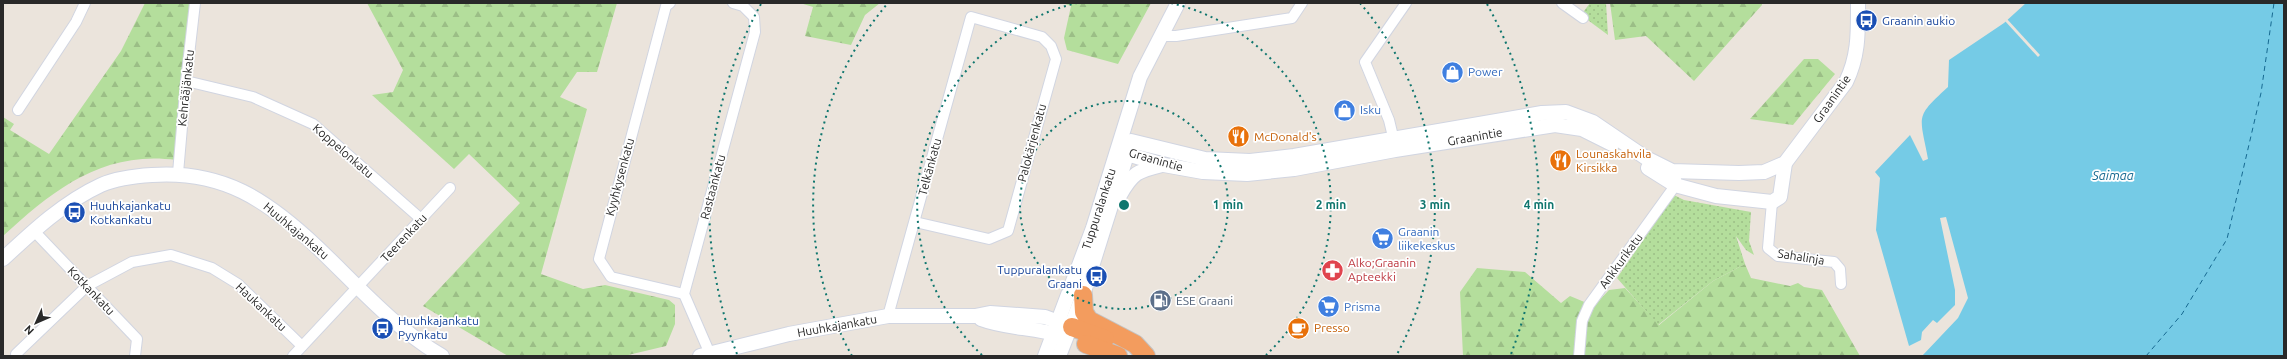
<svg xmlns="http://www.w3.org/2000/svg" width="2287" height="359" viewBox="0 0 2287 359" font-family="Ubuntu,sans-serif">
<defs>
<pattern id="grass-dots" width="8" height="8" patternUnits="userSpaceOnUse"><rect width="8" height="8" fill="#b4de9c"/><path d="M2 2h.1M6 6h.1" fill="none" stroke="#9bbe86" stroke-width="1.8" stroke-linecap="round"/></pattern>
<pattern id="forest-firs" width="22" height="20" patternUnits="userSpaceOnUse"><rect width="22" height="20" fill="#b4de9c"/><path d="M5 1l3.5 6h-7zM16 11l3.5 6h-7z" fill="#9bbe86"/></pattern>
</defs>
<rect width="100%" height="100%" fill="#ebe4dc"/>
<!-- grass -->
<g fill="url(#grass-dots)">
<polygon points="1590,3 1606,3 1608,35 1581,15"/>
<polygon points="1674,195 1684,200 1751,212 1749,241 1754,255 1746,250 1736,236 1745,264 1713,281 1658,325 1617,278"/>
</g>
<!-- forest -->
<g fill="url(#forest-firs)">
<path d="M145,3H190L176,160C103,150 53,190 3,236V117L14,124L10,130L49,154L121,51Z"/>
<polygon points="367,3 617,3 597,72 577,72 560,97 587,109 541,274 583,289 605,285 669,300 675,305 675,324 666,346 624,356 508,356 423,306 520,203 469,154 454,169 372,95 393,92 403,70"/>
<polygon points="800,3 880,3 865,15 851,45 805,36 813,7"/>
<polygon points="1062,3 1151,3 1118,64 1067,50 1064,38 1071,6"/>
<polygon points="1610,3 1762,3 1762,5 1694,81 1646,36 1615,40"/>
<polygon points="1804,59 1818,59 1835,74 1793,125 1750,119"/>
<polygon points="1745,264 1751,278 1790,286 1798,283 1804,287 1822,290 1860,356 1463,356 1460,292 1477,268 1525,272 1561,303 1570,296 1594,306 1609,290 1625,288 1659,325 1713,281"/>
</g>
<!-- water -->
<path fill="#75cbe6" d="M2026,3H2284V356H1922L1958,318L1968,298L1946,217L1940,218L1955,290V305L1937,323L1933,320L1922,332L1921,340L1909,346L1876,230L1880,178L1875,172L1910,135L1923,161L1928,159C1920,115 1914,118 1948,87L1949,60L2004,23Z"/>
<!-- pier -->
<polygon fill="#ebe4dc" points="2007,19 2040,55 2038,57 2005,21"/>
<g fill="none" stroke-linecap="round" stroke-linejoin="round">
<!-- ferry -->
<polyline stroke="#166991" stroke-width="1" stroke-dasharray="5 4" stroke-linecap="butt" points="2146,356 2182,314 2227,239 2261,93 2274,3"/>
<defs>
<g id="street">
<polyline points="670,3 666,6 599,259 611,277 684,294"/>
<polyline points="1562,3 1583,18"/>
<polyline points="1161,36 1176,36 1292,18 1302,3"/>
<polyline points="186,81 253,97 313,124 421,219"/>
<polyline points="18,110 76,22 85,3"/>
<polyline points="1395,145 1389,120 1365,62 1406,3"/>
<polyline points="178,173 186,81 195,3"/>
<polyline points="1772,202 1768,248 1778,256 1834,262 1840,269 1841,284"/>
<polyline points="34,231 137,339 135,356"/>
<polyline points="888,316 971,17 1042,37 1051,46 1056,59 1008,231 989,239 915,222"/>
<polyline points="16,354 87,286 132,262 171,255 212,268 238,284 302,346"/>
<polyline points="710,354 684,294 755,32 754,17 743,6 733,3"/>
<polyline points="293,356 450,188"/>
<polyline points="1579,356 1582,321 1589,305 1672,190 1676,179"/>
</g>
<g id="secondary">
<path d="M1120,145L1131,141L1205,159L1250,161L1294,156L1542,113L1566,112L1593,122L1646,158L1672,171L1739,173L1764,172L1785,163L1846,82C1859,55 1858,32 1858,3"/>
<polyline points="1120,145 1127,154 1164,165 1203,172 1247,174 1294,169 1395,150 1555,125 1582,129 1612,144"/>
<polyline points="1648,168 1675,185 1716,196 1772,202 1780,197 1785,163"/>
<path d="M1120,195C1133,172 1138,171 1162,165"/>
<path d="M3,259C33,231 64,202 101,185C117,178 135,176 152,175C223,170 267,200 317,247C357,285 394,328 442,356"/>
<path d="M981,319C1007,329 1036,327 1062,336"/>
<polyline points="700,356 789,334 888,316 975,316 990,313 1045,317 1072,327"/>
<polyline points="1045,356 1093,228 1140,77 1178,3"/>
<polyline points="1059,356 1083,295 1126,158"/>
</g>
<g id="highway">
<polyline points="1083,295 1084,312 1089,320 1135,344 1146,356"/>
<polyline points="1072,327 1105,339"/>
<polyline points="1086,344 1118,356"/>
</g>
</defs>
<!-- street casing -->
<use href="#street" stroke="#d1d5e1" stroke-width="12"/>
<!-- secondary casing -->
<use href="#secondary" stroke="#d1d5e1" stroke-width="16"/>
<!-- highway casing -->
<use href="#highway" stroke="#c3c3c3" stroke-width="20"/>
<!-- street -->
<use href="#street" stroke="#fff" stroke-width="10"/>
<!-- secondary -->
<use href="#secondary" stroke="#fff" stroke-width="14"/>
<!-- highway -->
<use href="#highway" stroke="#f39c5e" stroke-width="18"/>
</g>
<!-- distance rings -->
<g fill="none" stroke="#0f766e" stroke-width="2" stroke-dasharray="2 4">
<circle cx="1124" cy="205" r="104"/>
<path d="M982 355A207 207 0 0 1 1077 3M1171 3A207 207 0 0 1 1266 355"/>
<path d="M852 356A311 311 0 0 1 888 3M1360 3A311 311 0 0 1 1396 356"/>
<path d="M737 354A415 415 0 0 1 761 4M1487 4A415 415 0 0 1 1511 354"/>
</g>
<!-- icons -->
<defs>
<symbol id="bus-disc" viewBox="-11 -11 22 22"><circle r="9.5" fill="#1a4fb4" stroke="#fff"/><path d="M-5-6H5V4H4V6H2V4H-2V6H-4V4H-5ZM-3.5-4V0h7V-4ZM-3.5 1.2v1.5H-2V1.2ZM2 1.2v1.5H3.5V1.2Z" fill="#fff"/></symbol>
<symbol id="shop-disc" viewBox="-11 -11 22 22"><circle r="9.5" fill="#3f7fe0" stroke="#fff"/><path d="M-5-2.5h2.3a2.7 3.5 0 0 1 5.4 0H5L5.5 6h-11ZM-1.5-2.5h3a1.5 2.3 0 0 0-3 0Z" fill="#fff"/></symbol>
<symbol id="restaurant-disc" viewBox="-11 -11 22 22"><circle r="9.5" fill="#e8710a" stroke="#fff"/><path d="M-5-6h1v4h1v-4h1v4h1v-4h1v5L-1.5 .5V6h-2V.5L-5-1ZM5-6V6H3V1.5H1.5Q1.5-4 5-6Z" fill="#fff"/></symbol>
<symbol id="supermarket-disc" viewBox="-11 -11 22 22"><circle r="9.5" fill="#3f7fe0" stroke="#fff"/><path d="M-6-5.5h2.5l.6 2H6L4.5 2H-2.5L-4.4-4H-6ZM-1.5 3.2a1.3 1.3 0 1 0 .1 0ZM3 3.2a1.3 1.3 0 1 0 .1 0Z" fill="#fff"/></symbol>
<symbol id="pharmacy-disc" viewBox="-11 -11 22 22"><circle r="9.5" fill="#e0444e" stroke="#fff"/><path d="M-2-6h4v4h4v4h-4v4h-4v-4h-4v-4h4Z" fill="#fff"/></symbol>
<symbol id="fuel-disc" viewBox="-11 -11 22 22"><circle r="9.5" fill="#5c6f8a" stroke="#fff"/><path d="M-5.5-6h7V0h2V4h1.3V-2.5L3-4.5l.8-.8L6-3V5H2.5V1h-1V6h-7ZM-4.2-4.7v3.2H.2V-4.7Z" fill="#fff"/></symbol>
<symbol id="cafe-disc" viewBox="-11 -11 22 22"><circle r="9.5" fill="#e8710a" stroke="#fff"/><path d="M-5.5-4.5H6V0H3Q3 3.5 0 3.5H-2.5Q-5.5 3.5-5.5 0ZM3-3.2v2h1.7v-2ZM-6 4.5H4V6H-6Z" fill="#fff"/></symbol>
</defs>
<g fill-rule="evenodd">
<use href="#bus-disc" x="1854" y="8" width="25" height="25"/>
<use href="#shop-disc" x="1440" y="60" width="25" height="25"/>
<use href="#shop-disc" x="1332" y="98" width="25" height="25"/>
<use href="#restaurant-disc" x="1226" y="124" width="25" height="25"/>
<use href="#restaurant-disc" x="1548" y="148" width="25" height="25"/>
<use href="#bus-disc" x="62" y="200" width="25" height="25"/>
<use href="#supermarket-disc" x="1370" y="226" width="25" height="25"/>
<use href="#pharmacy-disc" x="1320" y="258" width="25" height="25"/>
<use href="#bus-disc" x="1084" y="264" width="25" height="25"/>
<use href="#fuel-disc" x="1148" y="288" width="25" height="25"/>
<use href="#supermarket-disc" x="1316" y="294" width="25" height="25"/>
<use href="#bus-disc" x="370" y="316" width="25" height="25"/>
<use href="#cafe-disc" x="1286" y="316" width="25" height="25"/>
</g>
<g text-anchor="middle" stroke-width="3.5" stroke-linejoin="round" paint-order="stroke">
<!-- transit labels -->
<g font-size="12" fill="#164399" stroke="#fff" text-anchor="start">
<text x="1882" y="25">Graanin aukio</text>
<text x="90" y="210">Huuhkajankatu<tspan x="90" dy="14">Kotkankatu</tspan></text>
<text x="1082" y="274" text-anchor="end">Tuppuralankatu<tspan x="1082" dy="14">Graani</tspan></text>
<text x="398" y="325">Huuhkajankatu<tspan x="398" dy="14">Pyynkatu</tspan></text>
</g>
<!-- shop labels -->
<g font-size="12" fill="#366cbe" stroke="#fff" text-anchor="start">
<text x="1468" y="76">Power</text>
<text x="1360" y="114">Isku</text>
<text x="1398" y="236">Graanin<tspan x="1398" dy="14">liikekeskus</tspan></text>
<text x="1344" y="311">Prisma</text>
</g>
<!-- street labels -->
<g font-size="12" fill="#292929" stroke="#fff">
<text transform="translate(186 88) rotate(-84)" y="4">Kehrääjänkatu</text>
<text transform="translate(1832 99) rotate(-55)" y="4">Graanintie</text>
<text transform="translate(1475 137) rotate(-10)" y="4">Graanintie</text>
<text transform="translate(1032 143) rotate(-75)" y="4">Palokärjenkatu</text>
<text transform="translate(343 151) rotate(41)" y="4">Koppelonkatu</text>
<text transform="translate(1156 160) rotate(16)" y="4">Graanintie</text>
<text transform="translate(930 167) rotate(-75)" y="4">Telkänkatu</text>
<text transform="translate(620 177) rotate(-75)" y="4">Kyyhkysenkatu</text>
<text transform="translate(713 187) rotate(-75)" y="4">Rastaankatu</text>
<text transform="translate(1099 209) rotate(-72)" y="4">Tuppuralankatu</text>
<text transform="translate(296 231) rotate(40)" y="4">Huuhkajankatu</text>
<text transform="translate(404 238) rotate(-47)" y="4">Teerenkatu</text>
<text transform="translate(1801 257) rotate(9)" y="4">Sahalinja</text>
<text transform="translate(1621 261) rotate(-54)" y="4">Ankkurikatu</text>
<text transform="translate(91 291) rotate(46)" y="4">Kotkankatu</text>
<text transform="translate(261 307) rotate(43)" y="4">Haukankatu</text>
<text transform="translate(837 326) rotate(-10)" y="4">Huuhkajankatu</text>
</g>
<!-- food labels -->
<g font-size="12" fill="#c56008" stroke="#fff" text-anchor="start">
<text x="1254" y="141">McDonald's</text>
<text x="1576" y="158">Lounaskahvila<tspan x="1576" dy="14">Kirsikka</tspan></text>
<text x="1314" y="332">Presso</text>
</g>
<!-- health labels -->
<g font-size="12" fill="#be3a42" stroke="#fff" text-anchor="start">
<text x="1348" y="267">Alko;Graanin<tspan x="1348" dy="14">Apteekki</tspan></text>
</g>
<!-- service labels -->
<g font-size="12" fill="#4e5e75" stroke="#fff" text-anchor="start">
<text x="1176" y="305">ESE Graani</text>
</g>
<!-- water labels -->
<g font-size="13" font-style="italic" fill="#166991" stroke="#fff">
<text x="2113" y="180">Saimaa</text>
</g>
</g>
<circle cx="1124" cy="205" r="6" fill="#0f766e" stroke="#fff" stroke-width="2"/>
<g font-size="12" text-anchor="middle" font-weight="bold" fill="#0f766e" stroke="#fff" stroke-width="3.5" stroke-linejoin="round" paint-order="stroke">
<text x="1228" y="209">1 min</text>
<text x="1331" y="209">2 min</text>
<text x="1435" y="209">3 min</text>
<text x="1539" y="209">4 min</text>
</g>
<!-- border -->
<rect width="2287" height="359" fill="none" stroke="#292929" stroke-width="8"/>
<!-- north arrow -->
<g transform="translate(36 323) rotate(225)" stroke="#ffffff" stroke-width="3" paint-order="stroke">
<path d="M0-3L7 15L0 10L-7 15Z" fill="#292929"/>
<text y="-6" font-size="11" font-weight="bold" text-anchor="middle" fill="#292929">N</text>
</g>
</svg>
